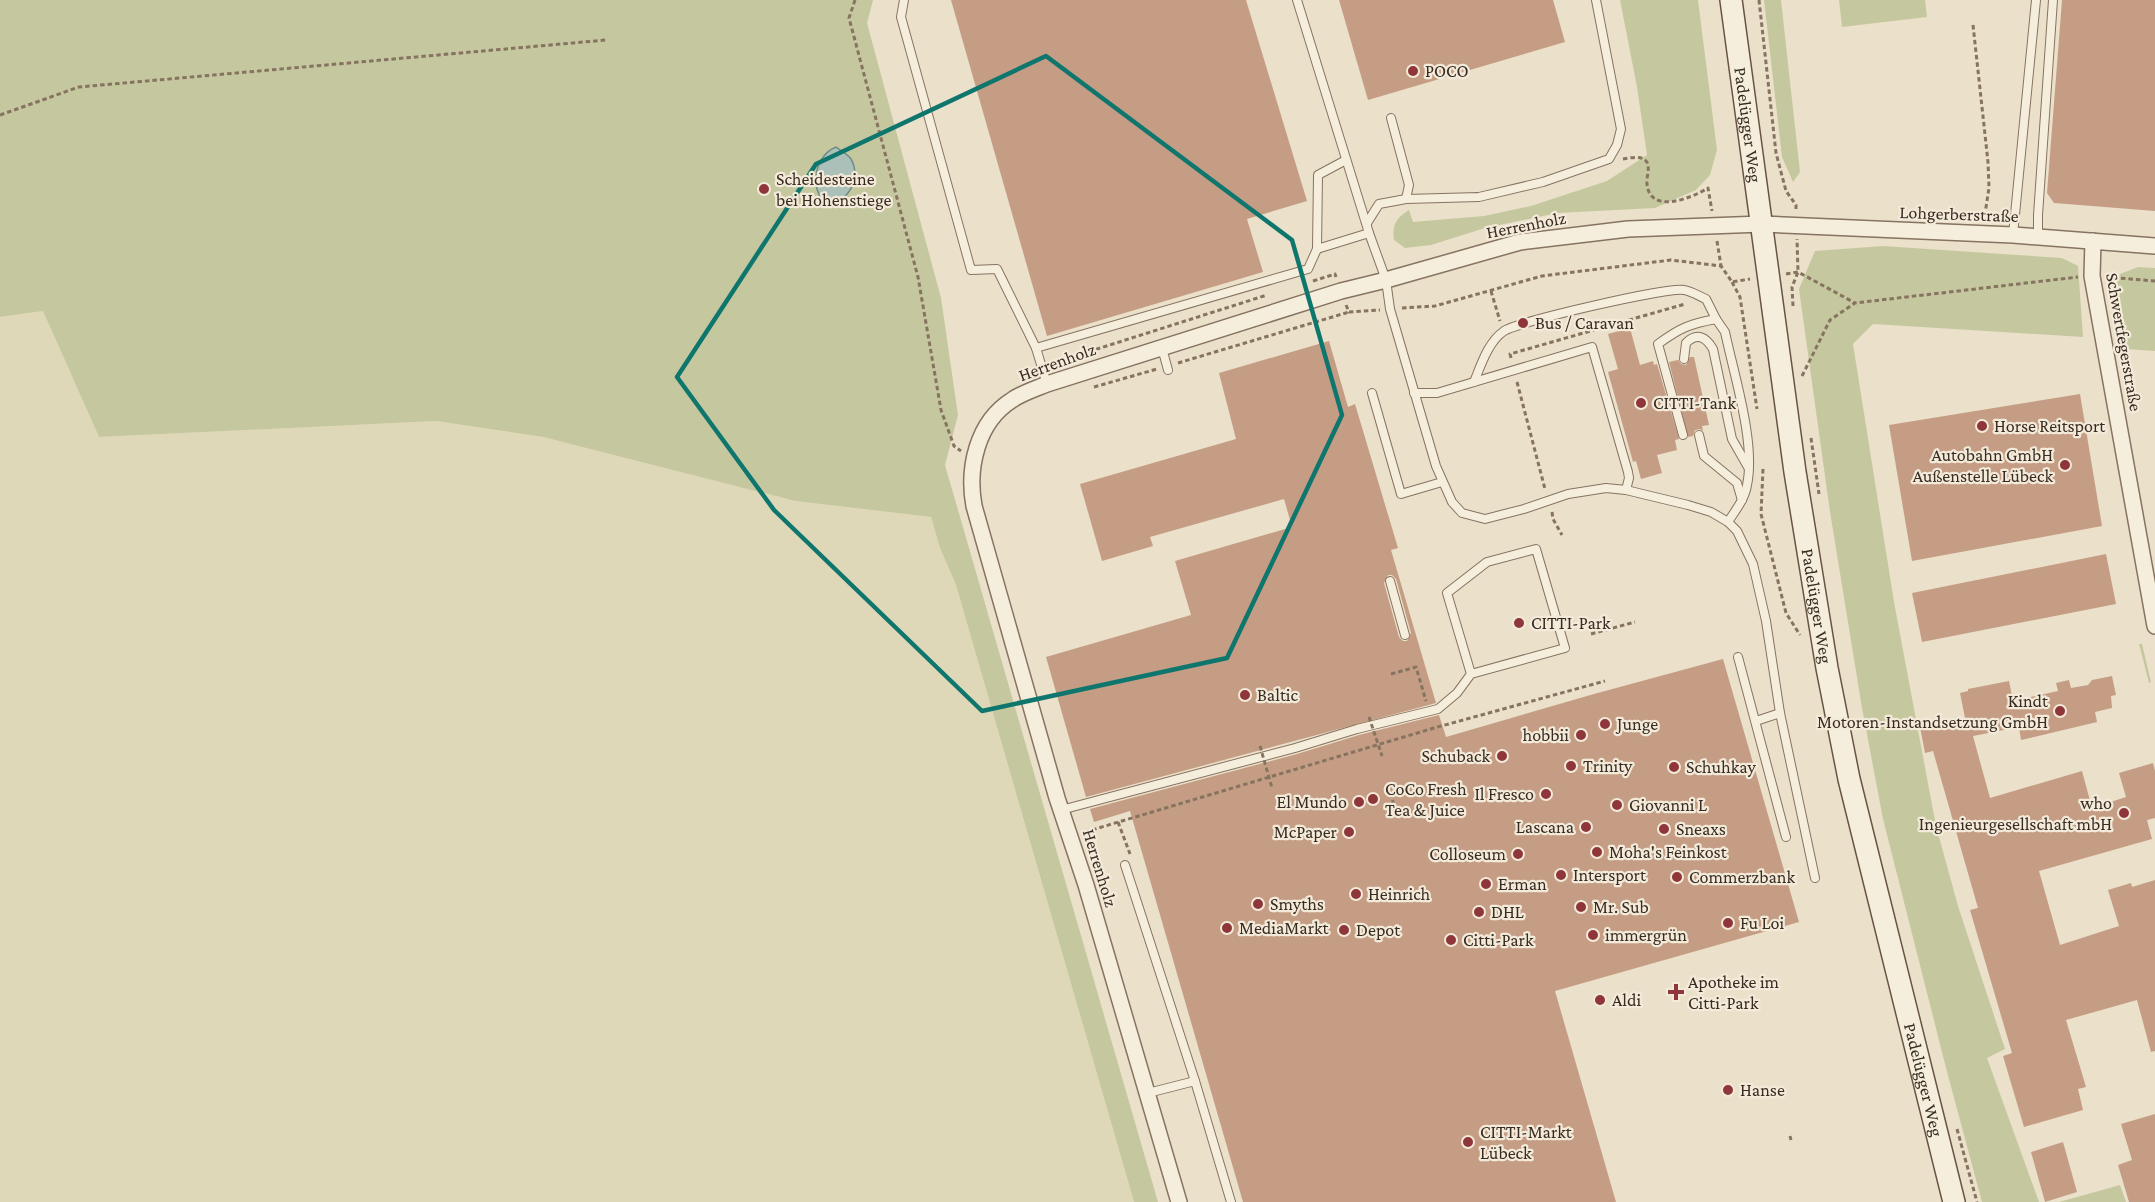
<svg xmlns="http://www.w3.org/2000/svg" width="2155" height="1202" viewBox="0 0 2155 1202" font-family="'Crimson Pro',serif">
<rect width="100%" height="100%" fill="#ebe0ca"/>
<!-- farmland -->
<polygon fill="#dfd8b8" points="43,311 99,437 436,421 543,437 794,501 931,517 940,548 956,585 1134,1202 0,1202 0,317"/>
<!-- green -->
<g fill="#c5c89f">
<polygon points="0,0 873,0 867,23 941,298 958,415 945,465 1158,1202 1134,1202 956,585 940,548 931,517 795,501 543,437 436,421 99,437 43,311 0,317"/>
<path d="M1620,0H1698L1717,150L1710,175L1696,190L1655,208L1557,213L1485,228L1431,245L1405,248L1394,240C1392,225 1396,218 1409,210L1413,222L1484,216L1531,206L1607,181L1647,155L1637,87Z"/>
<polygon points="1764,0 1781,0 1800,172 1793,182 1782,157"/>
<polygon points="1839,0 1925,0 1927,17 1842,27"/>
<polygon points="1883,246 2062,258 2078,266 2083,337 1873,324 1853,344 1894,602 1936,826 1958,906 2005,1049 1987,1058 2039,1202 1982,1202 1946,1068 1883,819 1862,708 1830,512 1799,289 1815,251"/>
<polygon points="2138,267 2155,268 2155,351 2126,349 2116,284 2120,274"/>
<polygon points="2139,644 2142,644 2151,682 2149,683"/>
<polygon points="2120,1185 2126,1202 2059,1202"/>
</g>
<!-- water -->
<path fill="#aac0b8" stroke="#718d85" stroke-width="1.5" d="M836,147C841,151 848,154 851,159C862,178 848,204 826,204C809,189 814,156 836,147Z"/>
<!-- building -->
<g fill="#c59d84" fill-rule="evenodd">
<polygon points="951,0 1246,0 1307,201 1247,219 1263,272 1047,336"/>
<polygon points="1339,0 1553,0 1565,42 1368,100"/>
<polygon points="2062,0 2155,0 2155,211 2054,203 2047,193"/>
<polygon points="1630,328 1640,365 1653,361 1654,365 1657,364 1679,439 1675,440 1677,450 1657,455 1662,473 1641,479 1636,461 1633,462 1608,372 1618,369 1608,334"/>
<path d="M1329,341L1348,407L1355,404L1398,548L1391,550L1436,703L1086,797L1046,657L1191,615L1175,561L1292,527L1284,499L1150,537L1153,546L1102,561L1080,484L1236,439L1219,373ZM1388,575H1392L1396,579L1411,633L1407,641H1403L1399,637L1384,583Z"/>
<polygon points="1690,357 1694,357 1709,425 1702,426 1703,431 1700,429 1695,430 1693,436 1688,437 1669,362 1678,360 1681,364 1686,365"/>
<polygon points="2080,394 2102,526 1912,561 1889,425"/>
<polygon points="2106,554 2116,604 1922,642 1912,593"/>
<polygon points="1723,659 1799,922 1555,991 1616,1202 1243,1202 1130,811 1094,822 1090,809 1297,754 1359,735 1439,715 1446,737 1594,694"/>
<polygon points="2112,676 2116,695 2111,696 2112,708 2095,712 2097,722 2021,740 2019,727 1973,736 1990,798 2082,771 2092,808 2126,797 2119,773 2153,763 2155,771 2155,818 2147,820 2152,839 2039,871 2060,945 2119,926 2108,890 2131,883 2132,887 2155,880 2155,1051 2151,1052 2137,1000 2066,1020 2086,1087 2078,1089 2083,1110 2024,1127 2003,1056 2012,1053 1970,910 1978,908 1933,751 1925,753 1920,727 1965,718 1960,693 1968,691 1968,689 2009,681 2013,701 2058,691 2056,683 2069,680 2071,688 2088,685 2092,680"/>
<polygon points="2155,1114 2155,1202 2129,1202 2118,1165 2132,1160 2121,1124"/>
<polygon points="2063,1142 2077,1192 2045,1202 2031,1152"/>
</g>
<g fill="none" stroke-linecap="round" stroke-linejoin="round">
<defs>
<g id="service">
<polyline points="904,0 901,17 971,270 997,269 1036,348"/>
<polyline points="1297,0 1369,233 1386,280 1390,309 1436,466 1452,502 1462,513 1485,519 1524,509 1568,494 1606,488 1626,490 1688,505 1711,512 1728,522 1737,531 1753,564 1766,621 1780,713 1815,878"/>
<polyline points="1391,118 1409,185 1406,199"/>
<polyline points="1367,223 1379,204 1406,199 1479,197 1543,182 1609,159 1617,145 1621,129 1596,0"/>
<polyline points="2013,235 2036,0"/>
<polyline points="2038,237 2038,215 2053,0"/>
<polyline points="1317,249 1369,233"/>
<polyline points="1162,348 1168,370"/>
<path d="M1684,359L1686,343C1697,332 1706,337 1713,349L1732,439L1748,467"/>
<path d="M1474,382C1481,365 1488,342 1504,331C1520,321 1667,287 1684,290C1691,291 1699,296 1706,299L1716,319"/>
<polyline points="1047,384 1036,348 1308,269 1317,249 1318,175 1346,160"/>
<polyline points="1372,393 1401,494 1442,482"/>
<polyline points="1414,393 1437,393 1592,347 1628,472 1629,478 1626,490"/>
<path d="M1683,435L1658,344C1680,328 1689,324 1716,319L1725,332C1734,375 1756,443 1747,485C1745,499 1735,511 1728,522"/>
<polyline points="1699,435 1704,456 1737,483 1742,500"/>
<polyline points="1390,581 1405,635"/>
<polyline points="1738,657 1786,837"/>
<polyline points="1756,721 1780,713"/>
<polyline points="1061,810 1295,748 1357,729 1438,709 1457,693 1471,674 1565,648 1536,549 1487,562 1447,593 1471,674"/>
<polyline points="1125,865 1195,1081 1231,1202"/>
<polyline points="1148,1093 1195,1081"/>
</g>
<g id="minor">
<polyline points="2093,241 2092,276 2155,626"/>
<path d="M1179,1202L1086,885L1057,798L974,506C967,468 977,422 1012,400C1022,393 1035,389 1047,384L1341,291L1386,280L1520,242L1628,229L1762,224L2013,235L2155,246"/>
</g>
<g id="secondary">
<path id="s1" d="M1731,0L1795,472L1827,668L1849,779L1954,1202"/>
</g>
</defs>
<!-- service casing -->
<use href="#service" stroke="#867360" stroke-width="10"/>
<!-- minor casing -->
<use href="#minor" stroke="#867360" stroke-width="18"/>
<!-- secondary casing -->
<use href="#secondary" stroke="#685443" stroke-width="24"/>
<!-- path -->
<g stroke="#867360" stroke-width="3" stroke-dasharray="4.5 3" stroke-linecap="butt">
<polyline points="855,0 849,18 918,277 941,410 954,446 961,451"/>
<polyline points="1759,0 1776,153 1786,191 1796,205 1796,212"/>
<polyline points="1973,25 1988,162 1989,188 1984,220"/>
<polyline points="0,115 79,87 606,40"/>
<path d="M1623,159C1630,158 1641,155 1646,161C1651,166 1646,177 1647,184C1650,215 1692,198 1708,188L1712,211"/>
<polyline points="1717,241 1721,266"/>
<polyline points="1786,274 1798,272 1855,303"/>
<polyline points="2106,277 2155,281"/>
<polyline points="1313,281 1335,274 1336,277"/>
<polyline points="1732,282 1740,297 1757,409"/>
<polyline points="1491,291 1500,321"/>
<polyline points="1346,305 1349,312 1380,310"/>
<polyline points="1793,306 1792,287 1798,272 1797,239"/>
<polyline points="1402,308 1435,306 1542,276 1671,260 1721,266 1732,282 1750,279"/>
<polyline points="1511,358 1510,354 1685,304"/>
<polyline points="1053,363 1267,295"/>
<polyline points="1178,363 1349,312"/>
<polyline points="1802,376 1830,320 1855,303 2078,277"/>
<polyline points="1517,382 1545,489"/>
<polyline points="1094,387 1157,369"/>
<polyline points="1811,438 1819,494"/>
<polyline points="1763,469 1761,514 1786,613 1800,635"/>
<polyline points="1552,512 1553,519 1562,535"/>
<polyline points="1591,634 1635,622"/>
<polyline points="1391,674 1416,667 1426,701"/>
<polyline points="1390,793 1395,808"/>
<polyline points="1118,822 1130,854"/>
<polyline points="1085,832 1434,728 1605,681"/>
<polyline points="1957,1129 1977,1202"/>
<polyline points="1790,1136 1791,1140"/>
</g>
<!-- service -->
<use href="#service" stroke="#f6eedd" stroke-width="8"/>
<!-- minor -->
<use href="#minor" stroke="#f6eedd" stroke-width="15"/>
<!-- secondary -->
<use href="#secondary" stroke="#f6eedd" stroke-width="21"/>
<!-- path-bridge -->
<g stroke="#867360" stroke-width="3" stroke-dasharray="4.5 3" stroke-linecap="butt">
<polyline points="1369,717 1382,756"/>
<polyline points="1260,746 1272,788"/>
</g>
</g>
<!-- marked area -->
<path fill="none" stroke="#0f766e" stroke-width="4.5" stroke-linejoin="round" d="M1046,56L1292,240L1342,415L1227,658L982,711L774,510L677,377L816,164Z"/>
<!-- markers -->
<g fill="#8e363a" stroke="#f3ead9" stroke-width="2">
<circle cx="1413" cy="71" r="6"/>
<circle cx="764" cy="189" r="6"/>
<circle cx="1523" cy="323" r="6"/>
<circle cx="1641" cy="403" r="6"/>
<circle cx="1982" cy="426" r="6"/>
<circle cx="2065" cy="465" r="6"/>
<circle cx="1519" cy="623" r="6"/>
<circle cx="1245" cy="695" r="6"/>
<circle cx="2060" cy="711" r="6"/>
<circle cx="1605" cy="724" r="6"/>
<circle cx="1581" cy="735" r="6"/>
<circle cx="1502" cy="756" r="6"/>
<circle cx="1571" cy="766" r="6"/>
<circle cx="1674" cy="767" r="6"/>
<circle cx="1546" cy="794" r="6"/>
<circle cx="1373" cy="799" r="6"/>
<circle cx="1359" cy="802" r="6"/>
<circle cx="1617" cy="805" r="6"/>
<circle cx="2124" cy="813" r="6"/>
<circle cx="1586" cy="827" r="6"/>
<circle cx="1664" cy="829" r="6"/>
<circle cx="1349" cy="832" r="6"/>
<circle cx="1597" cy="852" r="6"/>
<circle cx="1518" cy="854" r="6"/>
<circle cx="1561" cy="875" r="6"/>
<circle cx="1677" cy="877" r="6"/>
<circle cx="1486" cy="884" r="6"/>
<circle cx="1356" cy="894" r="6"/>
<circle cx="1258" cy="904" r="6"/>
<circle cx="1581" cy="907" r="6"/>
<circle cx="1479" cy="912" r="6"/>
<circle cx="1728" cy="923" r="6"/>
<circle cx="1227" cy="928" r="6"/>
<circle cx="1344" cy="930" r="6"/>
<circle cx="1593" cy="935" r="6"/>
<circle cx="1451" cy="940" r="6"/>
<path d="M1673 983h6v6h6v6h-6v6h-6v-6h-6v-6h6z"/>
<circle cx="1600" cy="1000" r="6"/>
<circle cx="1728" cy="1090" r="6"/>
<circle cx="1468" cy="1142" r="6"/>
</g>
<g text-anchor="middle" stroke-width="4.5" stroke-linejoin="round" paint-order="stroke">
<!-- poi labels -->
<g font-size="18" fill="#382c22" stroke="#f3ead9" text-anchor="start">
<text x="1425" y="77">POCO</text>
<text x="776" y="185">Scheidesteine<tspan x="776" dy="21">bei Hohenstiege</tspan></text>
<text x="1535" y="329">Bus / Caravan</text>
<text x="1653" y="409">CITTI-Tank</text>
<text x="1994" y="432">Horse Reitsport</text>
<text x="2053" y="461" text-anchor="end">Autobahn GmbH<tspan x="2053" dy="21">Außenstelle Lübeck</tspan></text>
<text x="1531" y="629">CITTI-Park</text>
<text x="1257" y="701">Baltic</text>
<text x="2048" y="707" text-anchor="end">Kindt<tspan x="2048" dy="21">Motoren-Instandsetzung GmbH</tspan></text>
<text x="1617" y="730">Junge</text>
<text x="1569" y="741" text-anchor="end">hobbii</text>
<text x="1490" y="762" text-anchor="end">Schuback</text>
<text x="1583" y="772">Trinity</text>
<text x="1686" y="773">Schuhkay</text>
<text x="1385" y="795">CoCo Fresh<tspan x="1385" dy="21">Tea &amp; Juice</tspan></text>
<text x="1534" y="800" text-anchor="end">Il Fresco</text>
<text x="1347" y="808" text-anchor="end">El Mundo</text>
<text x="2112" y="809" text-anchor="end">who<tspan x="2112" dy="21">Ingenieurgesellschaft mbH</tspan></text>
<text x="1629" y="811">Giovanni L</text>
<text x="1574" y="833" text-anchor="end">Lascana</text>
<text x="1676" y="835">Sneaxs</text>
<text x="1337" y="838" text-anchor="end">McPaper</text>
<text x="1609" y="858">Moha's Feinkost</text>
<text x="1506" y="860" text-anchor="end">Colloseum</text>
<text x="1573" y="881">Intersport</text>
<text x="1689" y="883">Commerzbank</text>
<text x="1498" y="890">Erman</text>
<text x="1368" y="900">Heinrich</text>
<text x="1270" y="910">Smyths</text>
<text x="1593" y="913">Mr. Sub</text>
<text x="1491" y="918">DHL</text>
<text x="1740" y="929">Fu Loi</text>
<text x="1239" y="934">MediaMarkt</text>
<text x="1356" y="936">Depot</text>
<text x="1605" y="941">immergrün</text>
<text x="1463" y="946">Citti-Park</text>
<text x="1688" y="988">Apotheke im<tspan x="1688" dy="21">Citti-Park</tspan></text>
<text x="1612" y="1006">Aldi</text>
<text x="1740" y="1096">Hanse</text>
<text x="1480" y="1138">CITTI-Markt<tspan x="1480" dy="21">Lübeck</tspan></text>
</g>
<!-- street labels -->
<g font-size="18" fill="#382c22" stroke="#f3ead9">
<text dy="6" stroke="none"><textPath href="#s1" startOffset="126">Padelügger Weg</textPath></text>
<text transform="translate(1959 214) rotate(2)" y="6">Lohgerberstraße</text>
<text transform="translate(1526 225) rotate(-11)" y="6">Herrenholz</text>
<text transform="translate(2124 342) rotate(80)" y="6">Schwertfegerstraße</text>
<text transform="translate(1057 362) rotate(-20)" y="6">Herrenholz</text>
<text dy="6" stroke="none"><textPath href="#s1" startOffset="612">Padelügger Weg</textPath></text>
<text transform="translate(1100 868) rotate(73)" y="6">Herrenholz</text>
<text dy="6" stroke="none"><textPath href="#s1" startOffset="1098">Padelügger Weg</textPath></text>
</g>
</g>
</svg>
